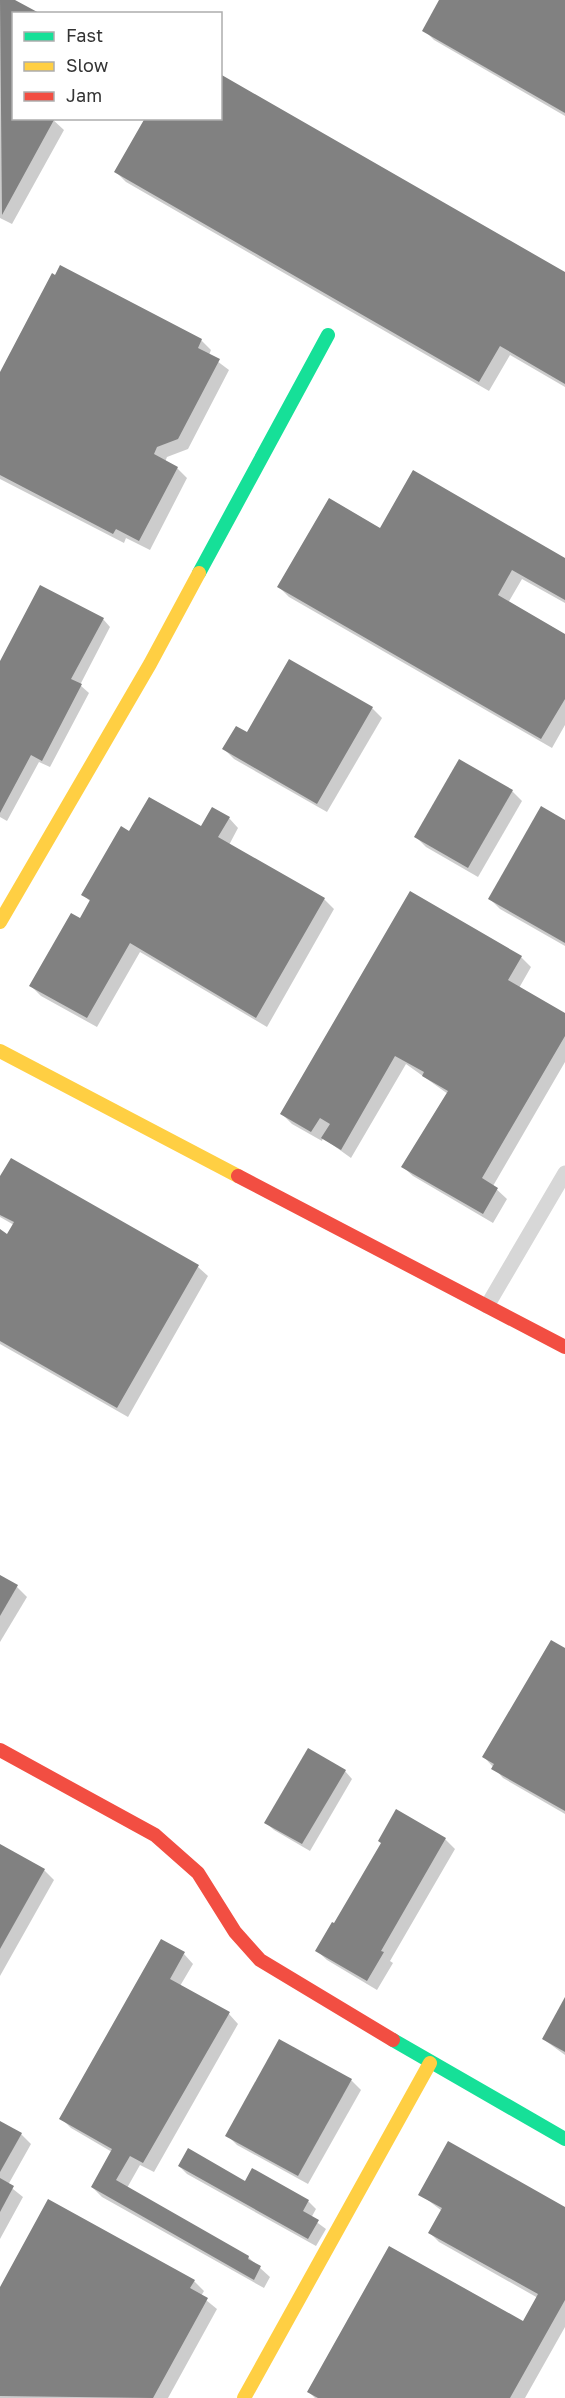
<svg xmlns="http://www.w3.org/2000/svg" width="565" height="2398" viewBox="0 0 565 2398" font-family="'Golos Text',sans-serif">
<rect width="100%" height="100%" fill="#fff"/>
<!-- shadow -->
<g fill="#0003">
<polygon points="0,0 12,0 14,118 51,118 64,130 12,224 0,218"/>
<polygon points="441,0 565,0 565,116 434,40 424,30"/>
<polygon points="116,172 565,274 565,387 510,355 489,391 126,182"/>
<polygon points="201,340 211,350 209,355 229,370 188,449 167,457 165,462 177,468 187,478 150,550 126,538 124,543 0,479 0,375"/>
<polygon points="380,530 565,560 565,603 522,579 508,603 565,636 565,725 552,748 289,597 279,587"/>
<polygon points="103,619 110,627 80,685 89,693 50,767 39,762 7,821 0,817 0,664"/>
<polygon points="372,708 382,718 327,812 234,759 224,749 247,735"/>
<polygon points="512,791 522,801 478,877 426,847 416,837"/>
<polygon points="229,818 238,828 229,845 324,899 334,909 267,1027 140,952 97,1027 41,996 31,986 81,920 91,902 83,895 130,833 202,828"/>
<polygon points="565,822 565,946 500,909 490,899"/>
<polygon points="521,957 531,967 519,988 565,1015 565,1062 493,1186 507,1199 493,1223 413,1176 403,1167 448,1094 406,1064 351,1158 323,1138 322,1141 292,1124 282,1114"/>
<polygon points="11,1160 198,1267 208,1276 128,1417 0,1344 0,1231 8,1236 14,1225 0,1217 0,1179"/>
<polygon points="0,1577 17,1587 27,1597 0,1642"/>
<polygon points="565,1650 565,1814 503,1778 484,1757"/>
<polygon points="345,1771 352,1779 310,1851 274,1830 266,1823"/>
<polygon points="397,1811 445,1839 455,1849 390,1961 393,1963 377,1990 327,1960 317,1951 335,1925 382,1844"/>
<polygon points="0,1845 44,1870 54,1880 0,1976"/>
<polygon points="184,1954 193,1964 180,1986 229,2014 238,2024 154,2172 140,2165 127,2188 248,2257 270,2277 264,2288 102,2197 92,2187 112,2152 71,2128 61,2118"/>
<polygon points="565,2000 565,2055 543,2039"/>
<polygon points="351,2080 361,2090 308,2184 237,2145 227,2135"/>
<polygon points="0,2123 21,2134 31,2144 8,2185 23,2197 0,2239"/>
<polygon points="179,2166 308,2201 316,2209 311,2218 326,2229 316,2246 187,2174"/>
<polygon points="420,2194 565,2208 565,2327 525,2398 315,2398 309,2392 524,2323 538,2298 439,2242 430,2233 442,2211"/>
<polygon points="194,2281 204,2291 201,2296 217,2309 168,2398 0,2398 0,2290"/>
</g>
<!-- building -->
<g fill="#818181">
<polygon points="0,0 15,0 41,14 14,14 14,118 55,118 2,215"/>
<polygon points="439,0 565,0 565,113 422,31"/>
<polygon points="220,74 565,272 565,384 500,346 479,382 114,172 145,118 220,118"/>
<polygon points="60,265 202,339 198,348 220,359 178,439 157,447 154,454 178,467 139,541 116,529 113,534 0,475 0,372 52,273 55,275"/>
<polygon points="413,470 565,558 565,600 512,570 498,595 565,634 565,699 541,739 277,587 329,498 380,528"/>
<polygon points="40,585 104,618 71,679 82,684 42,761 31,755 0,813 0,661"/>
<polygon points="289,659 373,707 317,804 222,749 236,726 247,732"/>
<polygon points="459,759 513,790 468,868 414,837"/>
<polygon points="149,797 201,826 212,807 230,817 218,837 325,898 256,1018 130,943 87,1018 29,986 71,913 80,918 90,900 81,895 121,826 129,831"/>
<polygon points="541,806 565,820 565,943 488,899"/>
<polygon points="410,891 522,956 508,980 565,1013 565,1036 482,1178 498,1188 483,1214 401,1167 448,1091 422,1076 424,1072 395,1056 341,1150 321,1138 330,1124 320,1118 311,1132 280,1114"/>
<polygon points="11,1158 199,1265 117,1408 0,1341 0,1229 7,1234 14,1222 0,1215 0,1176"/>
<polygon points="0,1575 18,1585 0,1616"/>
<polygon points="551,1640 565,1648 565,1811 491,1769 494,1764 482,1757"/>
<polygon points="308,1748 346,1770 302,1844 264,1823"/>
<polygon points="396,1809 446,1838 381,1951 384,1952 367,1981 315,1951 332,1922 334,1923 381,1843 378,1841"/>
<polygon points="0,1844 45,1869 0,1949"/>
<polygon points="161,1939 185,1952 170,1979 230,2012 143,2163 130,2156 116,2180 249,2256 248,2259 261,2266 254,2280 91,2187 112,2149 59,2119"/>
<polygon points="565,1997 565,2052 542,2039"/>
<polygon points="279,2039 352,2079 298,2176 225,2136"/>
<polygon points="0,2121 22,2133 0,2172"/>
<polygon points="448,2141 565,2207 565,2300 510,2398 318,2398 307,2392 389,2246 523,2321 538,2294 428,2233 442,2208 418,2195"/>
<polygon points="188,2148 245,2181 252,2168 309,2200 303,2211 319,2220 308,2239 178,2166"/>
<polygon points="0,2178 14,2186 0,2212"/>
<polygon points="48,2199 195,2280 190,2288 208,2298 153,2398 0,2396 0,2287"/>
</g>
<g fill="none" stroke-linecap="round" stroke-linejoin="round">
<!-- street -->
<polyline stroke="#d7d7d7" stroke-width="15" points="487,1306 565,1173"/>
<!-- fast -->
<g stroke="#16e098" stroke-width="14">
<polyline points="199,573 328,335"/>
<polyline points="393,2040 565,2139"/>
</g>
<!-- slow -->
<g stroke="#ffcf43" stroke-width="14">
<polyline points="0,922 150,664 199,573"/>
<polyline points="0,1051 238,1176"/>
<polyline points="244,2398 430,2063"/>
</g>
<!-- jam -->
<g stroke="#f24e42" stroke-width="14">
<polyline points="238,1176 565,1347"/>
<polyline points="0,1750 155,1835 198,1873 235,1932 260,1960 393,2040"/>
</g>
</g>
<!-- legend -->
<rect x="12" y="12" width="210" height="108" fill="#ffffff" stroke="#adadad" stroke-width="1.5"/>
<rect x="24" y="32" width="30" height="9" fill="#16e098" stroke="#adadad" stroke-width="1.5"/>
<text x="66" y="42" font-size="18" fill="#333333">Fast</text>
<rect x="24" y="62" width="30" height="9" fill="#ffcf43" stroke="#adadad" stroke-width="1.5"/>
<text x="66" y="72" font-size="18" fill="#333333">Slow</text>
<rect x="24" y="92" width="30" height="9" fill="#f24e42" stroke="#adadad" stroke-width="1.5"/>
<text x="66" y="102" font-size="18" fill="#333333">Jam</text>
</svg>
